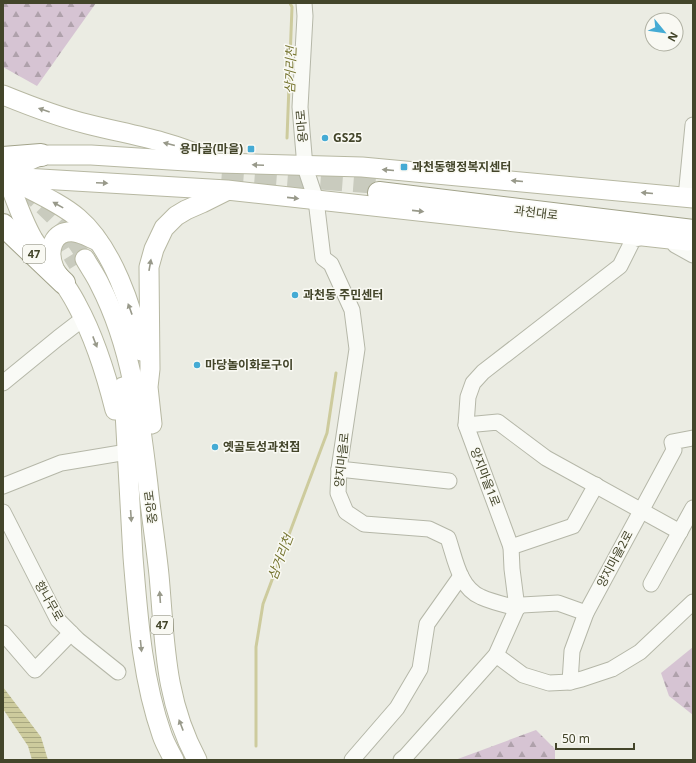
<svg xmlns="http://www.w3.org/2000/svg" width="696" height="763" viewBox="0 0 696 763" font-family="'Noto Sans','Noto Sans KR',sans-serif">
<defs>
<pattern id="forest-firs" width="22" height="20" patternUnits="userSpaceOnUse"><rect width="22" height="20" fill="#d6c4d3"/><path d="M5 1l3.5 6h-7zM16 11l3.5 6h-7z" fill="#afa1ab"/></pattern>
<pattern id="water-rules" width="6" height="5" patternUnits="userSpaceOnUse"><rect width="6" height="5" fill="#cdcb9d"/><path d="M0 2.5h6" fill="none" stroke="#a8a780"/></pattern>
</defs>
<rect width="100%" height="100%" fill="#ebece3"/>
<!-- forest -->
<g fill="url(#forest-firs)">
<polygon points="3,3 96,3 37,86 3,67"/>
<polygon points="693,647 693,715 669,696 661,673"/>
<polygon points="536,730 555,749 555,760 455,760"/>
</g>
<!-- water -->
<polygon fill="url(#water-rules)" points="3,687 41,737 48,760 32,760 28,746 3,709"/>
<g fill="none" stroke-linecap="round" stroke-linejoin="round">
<!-- stream -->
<g stroke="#cdcb9d" stroke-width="3">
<polyline points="287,138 292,7 290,3"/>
<polyline points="256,746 256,647 263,604 327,433 336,373"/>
</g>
<!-- minor-tunnel -->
<g stroke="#c9cbbe" stroke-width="15" stroke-dasharray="15 8" stroke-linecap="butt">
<path d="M25,191C47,212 70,232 85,259"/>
<polyline points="57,237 63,244 76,265"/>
</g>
<!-- highway-tunnel -->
<polyline stroke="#c9cbbe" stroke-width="22" stroke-dasharray="22 11" stroke-linecap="butt" points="222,171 380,183"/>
<defs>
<g id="minor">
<path d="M304,3L305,16L300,107L305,167L316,200L323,258L331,264L352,310L357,349L339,469L338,493L346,512L364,524L429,529L448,538C455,558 459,588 481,597C492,602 505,605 517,608L522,605L558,603L586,613"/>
<polyline points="686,197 693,125"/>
<polyline points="672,239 675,245 693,255"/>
<polyline points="3,383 58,338 84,318"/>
<polyline points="466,425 498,422 546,458 680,532"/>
<polyline points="339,469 449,481"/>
<polyline points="3,486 61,463 121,453"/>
<polyline points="3,512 58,620 78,640 118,672"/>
<polyline points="511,547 573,526 596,485"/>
<polyline points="651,584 693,508"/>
<polyline points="3,633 35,670 71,633"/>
<polyline points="496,655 523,675 549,683 570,682 582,679 612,669 640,652 693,602"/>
<polyline points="570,682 572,651 586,613 674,450 672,442 693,438"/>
<polyline points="352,760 397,708 420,669 427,624 461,576"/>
<polyline points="401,760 406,756 496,655 517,608 512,569 511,547 466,425 468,397 473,383 483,372 620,266 633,240 645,236"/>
</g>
<g id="major">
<path d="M3,95C30,106 58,117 87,124C126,134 167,140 204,157"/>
<polyline points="7,177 19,165 41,155 91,155 218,163 362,167 693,198"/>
<polyline points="7,177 227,190 688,241"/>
<path d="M7,177C15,198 22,220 33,239C47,261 65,281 77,305C95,338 106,374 115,410"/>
<path d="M12,180C34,192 59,202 78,218C112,247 133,308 141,351"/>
<path d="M85,259C90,268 96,276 100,285C132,347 140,417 148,485C151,515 156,545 159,575C165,641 164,699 197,760"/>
<path d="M54,268C47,251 52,230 74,232C83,233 90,238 98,241"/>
<path d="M123,387L124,394C127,448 130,502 133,557C138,617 142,678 162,735C165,744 170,752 174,760"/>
<polyline points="152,424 148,387 150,369 149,267 154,249 164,228 176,216 186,210 202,203 226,191"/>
</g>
<g id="highway">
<polyline points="3,158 41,155"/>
<polyline points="3,177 7,177"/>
<polyline points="379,193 693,231"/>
<polyline points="3,225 64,283"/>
</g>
</defs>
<!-- minor casing -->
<use href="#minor" stroke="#b5b7a8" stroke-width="17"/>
<!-- major casing -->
<use href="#major" stroke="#b7b8a2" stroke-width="21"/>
<!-- highway casing -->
<use href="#highway" stroke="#a2a38a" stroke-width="24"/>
<!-- minor -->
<use href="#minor" stroke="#f9faf6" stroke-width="15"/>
<!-- major -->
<use href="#major" stroke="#fff" stroke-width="19"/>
<!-- highway -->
<use href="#highway" stroke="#fff" stroke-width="22"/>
</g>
<!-- one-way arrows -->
<defs><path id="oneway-solid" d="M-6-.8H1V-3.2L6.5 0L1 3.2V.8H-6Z"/></defs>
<g fill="#98998a">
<use href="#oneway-solid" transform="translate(44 110) rotate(-161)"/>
<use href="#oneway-solid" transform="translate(169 144) rotate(-166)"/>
<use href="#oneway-solid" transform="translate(258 165) rotate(-178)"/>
<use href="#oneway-solid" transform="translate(388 170) rotate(-175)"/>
<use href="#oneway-solid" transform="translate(517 181) rotate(-175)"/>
<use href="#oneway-solid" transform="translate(102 183) rotate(3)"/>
<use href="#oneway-solid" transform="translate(647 193) rotate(-175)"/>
<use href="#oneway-solid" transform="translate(293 198) rotate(6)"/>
<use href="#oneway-solid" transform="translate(58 205) rotate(-151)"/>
<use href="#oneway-solid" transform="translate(418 211) rotate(6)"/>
<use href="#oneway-solid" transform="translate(150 265) rotate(-80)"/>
<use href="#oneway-solid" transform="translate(130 309) rotate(-110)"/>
<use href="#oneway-solid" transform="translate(95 342) rotate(69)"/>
<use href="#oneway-solid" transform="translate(131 516) rotate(86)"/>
<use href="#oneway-solid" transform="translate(160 597) rotate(-94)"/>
<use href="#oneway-solid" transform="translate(141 646) rotate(84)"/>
<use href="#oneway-solid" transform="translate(181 725) rotate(-111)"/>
</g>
<!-- markers -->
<g fill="#45abd4" stroke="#f9f9f3" stroke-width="1.5">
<circle cx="325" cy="138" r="4"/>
<rect x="247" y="145" width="8" height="8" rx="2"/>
<rect x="400" y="163" width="8" height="8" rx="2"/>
<circle cx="295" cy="295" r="4"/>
<circle cx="197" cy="365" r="4"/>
<circle cx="215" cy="447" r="4"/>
</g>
<g text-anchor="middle" stroke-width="3" stroke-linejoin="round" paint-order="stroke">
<!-- shield labels -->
<g fill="#f9f9f3" stroke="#7a7b66" stroke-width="1">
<rect x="23" y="245" width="22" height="18" rx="3"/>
<rect x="151" y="616" width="22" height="18" rx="3"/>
</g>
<g font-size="11" font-weight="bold" fill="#43452a">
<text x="34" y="258">47</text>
<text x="162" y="629">47</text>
</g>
<!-- street labels -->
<g font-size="12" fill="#43452a" stroke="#f9f9f3">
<text transform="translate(302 126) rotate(-95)" y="4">용마로</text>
<text transform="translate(536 213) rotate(7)" y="4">과천대로</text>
<text transform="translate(342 460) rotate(-84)" y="4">양지마을로</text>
<text transform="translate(485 477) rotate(69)" y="4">양지마을1로</text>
<text transform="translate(151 507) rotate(-97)" y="4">중앙로</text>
<text transform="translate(615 559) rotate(-62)" y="4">양지마을2로</text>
<text transform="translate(49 601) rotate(60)" y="4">향나무로</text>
</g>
<!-- poi labels -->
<g font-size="12" font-weight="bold" fill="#43452a" stroke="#f9f9f3" text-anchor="start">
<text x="333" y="142">GS25</text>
<text x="243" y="153" text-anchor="end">용마골(마을)</text>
<text x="412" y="171">과천동행정복지센터</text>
<text x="303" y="299">과천동 주민센터</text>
<text x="205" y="369">마당놀이화로구이</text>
<text x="223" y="451">옛골토성과천점</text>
</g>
<!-- water labels -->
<g font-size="13" font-style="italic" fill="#767530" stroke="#f9f9f3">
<text transform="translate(290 70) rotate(-88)" y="5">삼거리천</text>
<text transform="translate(280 557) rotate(-69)" y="5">삼거리천</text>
</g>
</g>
<!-- border -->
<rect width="696" height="763" fill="none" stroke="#43452a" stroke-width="8"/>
<!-- north arrow -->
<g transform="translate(664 32) rotate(119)"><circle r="19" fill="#f9f9f3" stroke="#b0b1a3"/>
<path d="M0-3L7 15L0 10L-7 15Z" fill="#45abd4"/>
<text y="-6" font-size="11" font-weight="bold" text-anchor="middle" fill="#43452a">N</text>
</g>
<!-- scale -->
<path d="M556 743v6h78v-6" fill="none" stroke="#43452a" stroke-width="2"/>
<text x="562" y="743" font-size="12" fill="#43452a" stroke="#f9f9f3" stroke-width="3" paint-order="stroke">50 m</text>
</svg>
